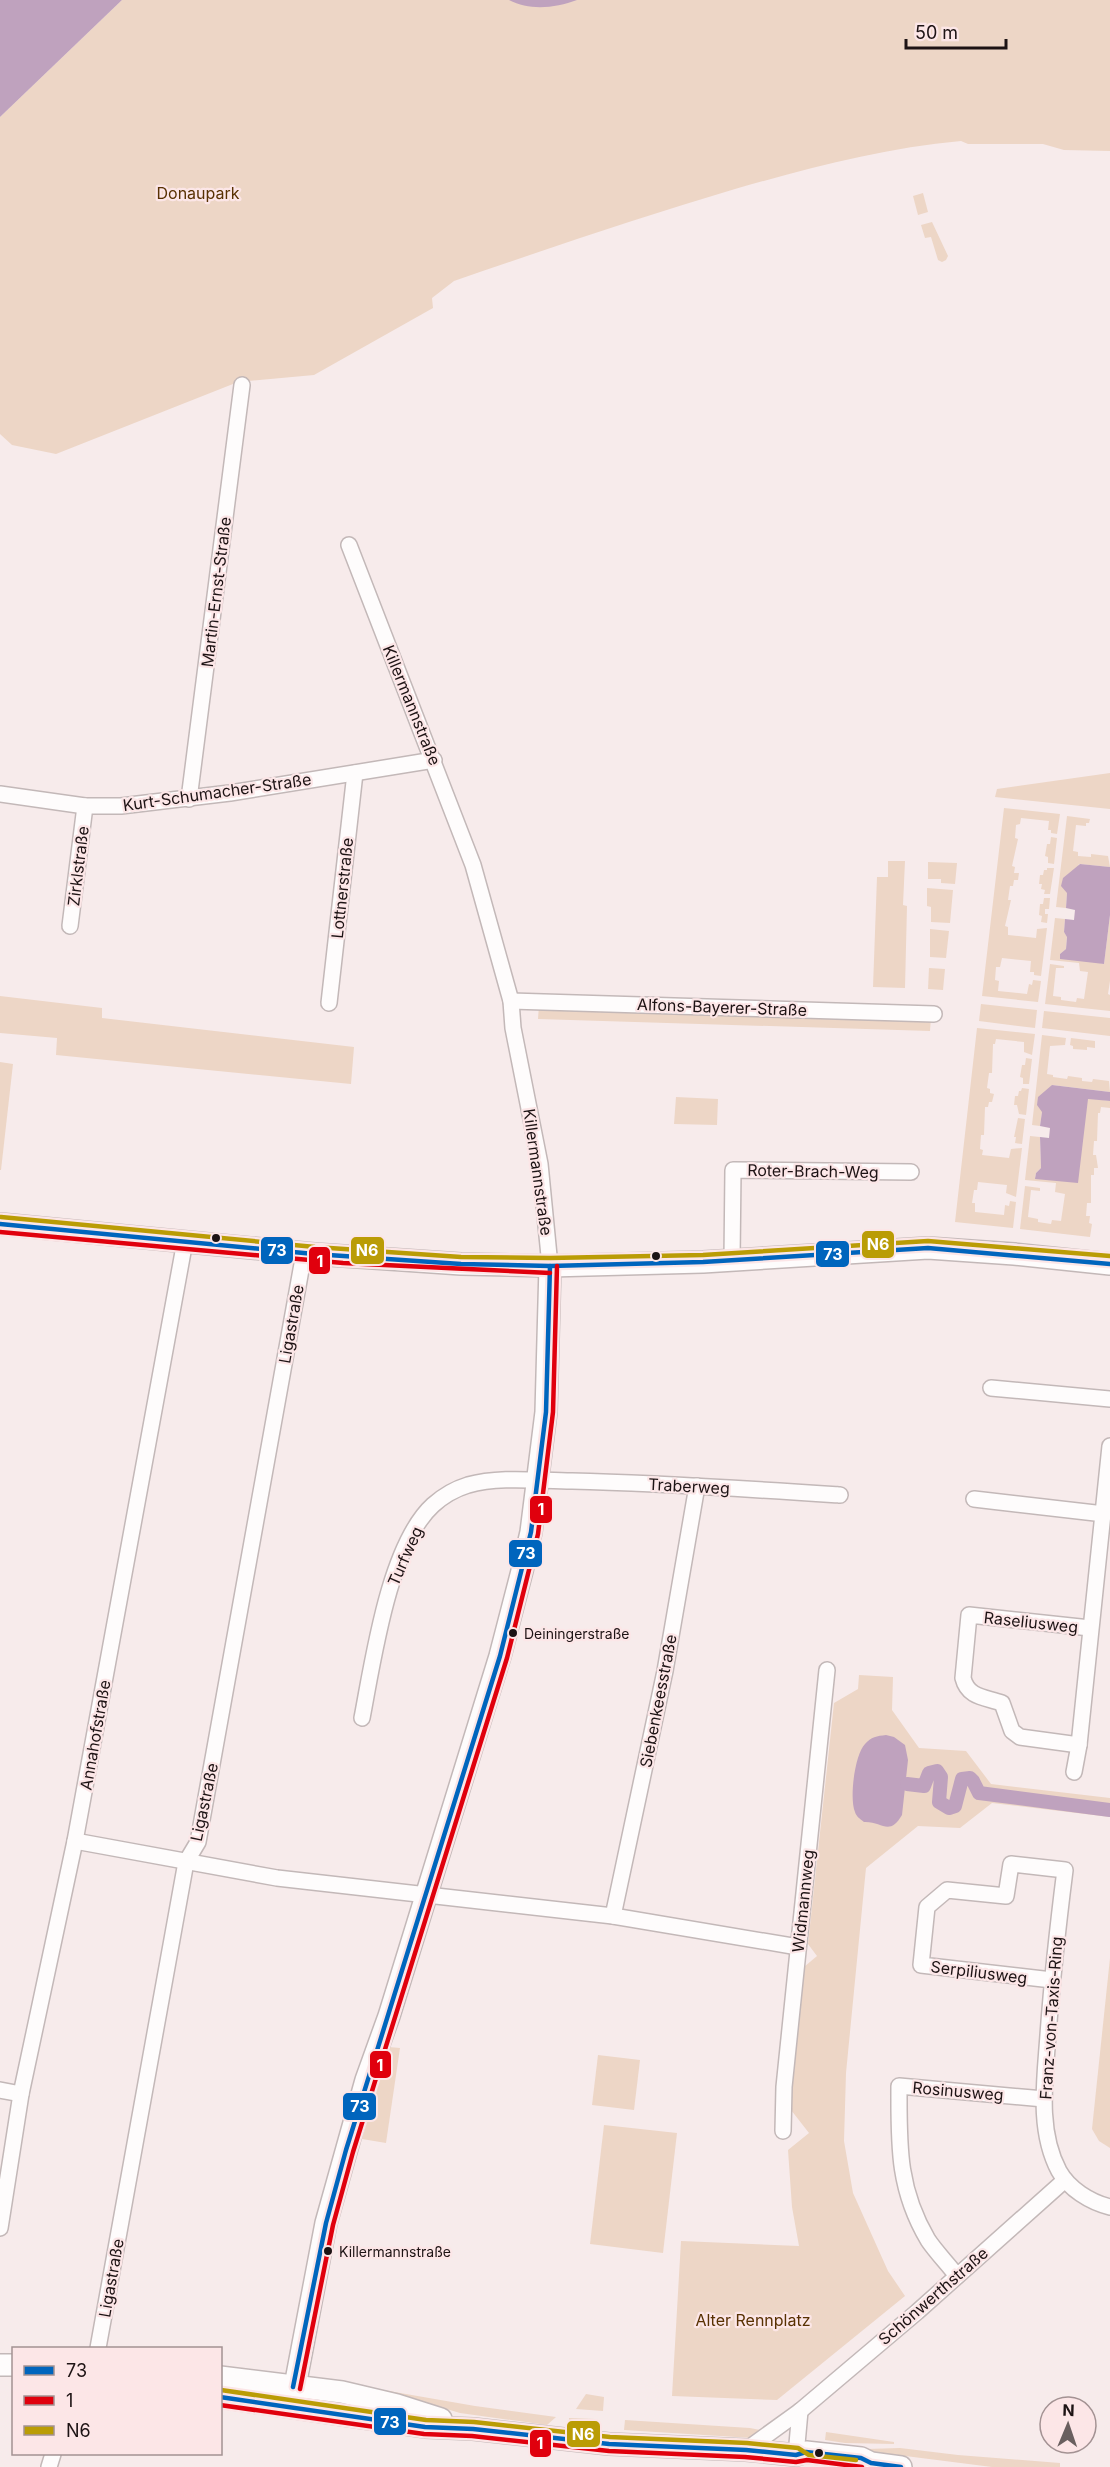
<svg xmlns="http://www.w3.org/2000/svg" width="1110" height="2467" viewBox="0 0 1110 2467" font-family="Inter,sans-serif">
<rect width="100%" height="100%" fill="#f7ebeb"/>
<!-- green -->
<g fill="#edd6c6">
<path d="M122,0H1110V151L1064,150L1043,144H968L961,141C884,148 809,168 735,189C640,217 547,249 454,281L432,298L433,308L314,375L238,382L56,454L12,445L0,434V117Z"/>
<polygon points="923,193 928,212 918,215 913,196"/>
<polygon points="932,222 948,256 946,260 942,262 938,260 931,237 925,238 921,225"/>
<polygon points="1110,773 1110,809 995,797 997,789"/>
<polygon points="1004,808 1060,814 1057,834 1051,833 1051,830 1048,830 1049,821 1021,818 1020,824 1016,825 1015,838 1018,839 1012,866 1015,867 1014,873 1019,873 1018,880 1014,880 1013,886 1010,886 1008,900 1011,900 1005,926 1008,927 1008,935 1036,938 1037,929 1047,928 1041,976 1034,975 1034,972 1030,972 1031,961 1002,958 1000,967 996,967 995,980 999,981 998,991 1027,994 1029,984 1032,985 1033,980 1041,981 1038,1002 982,996"/>
<polygon points="1067,816 1090,819 1089,823 1086,823 1086,826 1076,825 1073,851 1078,852 1078,856 1091,857 1091,854 1108,856 1110,867 1079,864 1067,893 1066,908 1056,907"/>
<polygon points="1051,837 1057,838 1054,864 1048,863 1048,857 1045,856 1047,844 1050,844"/>
<polygon points="888,861 905,861 903,905 907,906 905,988 873,987 877,877 888,877"/>
<polygon points="928,862 957,863 955,884 941,883 941,879 928,879"/>
<polygon points="1047,868 1054,868 1050,894 1044,894 1045,890 1041,889 1042,884 1039,884 1040,875 1043,875 1044,870 1047,870"/>
<polygon points="927,888 953,890 950,923 931,922 931,907 927,906"/>
<polygon points="1044,898 1050,898 1049,909 1045,909 1045,914 1048,914 1047,923 1041,922 1042,916 1039,915 1040,904 1043,904"/>
<polygon points="1110,915 1110,981 1108,994 1110,995 1110,1011 1045,1004 1050,964 1064,966 1064,968 1056,968 1053,996 1061,997 1061,1000 1076,1002 1077,998 1084,999 1088,972 1080,971 1079,963 1050,960 1055,918 1065,919 1064,932 1067,936 1066,949 1060,954 1104,964"/>
<polygon points="930,929 949,931 946,958 930,957"/>
<polygon points="929,968 945,969 943,990 928,989"/>
<polygon points="0,996 102,1008 102,1018 354,1047 351,1084 56,1055 57,1038 0,1033"/>
<polygon points="981,1004 1037,1010 1035,1028 979,1021"/>
<polygon points="539,1005 931,1017 930,1031 538,1019"/>
<polygon points="1044,1011 1110,1018 1110,1036 1042,1028"/>
<polygon points="977,1028 1035,1034 1032,1055 1024,1052 1024,1042 996,1039 995,1044 993,1044 992,1073 989,1073 987,1088 990,1089 990,1093 994,1094 992,1102 989,1102 988,1107 985,1107 984,1135 981,1135 980,1149 983,1150 982,1155 1009,1158 1011,1149 1022,1148 1016,1197 1006,1193 1007,1185 978,1182 977,1190 974,1190 972,1203 975,1203 975,1212 1004,1215 1005,1205 1009,1206 1010,1201 1016,1202 1013,1228 955,1222"/>
<polygon points="1042,1035 1066,1038 1065,1045 1050,1046 1047,1074 1053,1075 1053,1077 1067,1079 1068,1076 1082,1078 1082,1081 1092,1082 1093,1079 1109,1081 1110,1092 1052,1085 1042,1112 1040,1126 1032,1125"/>
<polygon points="1071,1038 1095,1041 1095,1048 1087,1047 1087,1050 1073,1049 1073,1046 1070,1045"/>
<polygon points="1026,1058 1032,1059 1029,1084 1023,1084 1023,1078 1020,1077 1022,1065 1025,1065"/>
<polygon points="0,1062 13,1064 1,1170 0,1170"/>
<polygon points="1022,1088 1029,1089 1026,1115 1019,1114 1017,1105 1014,1105 1015,1096 1018,1096 1019,1091 1021,1091"/>
<polygon points="676,1097 718,1099 717,1125 674,1124"/>
<polygon points="1088,1098 1110,1101 1110,1108 1101,1107 1100,1113 1098,1113 1097,1141 1094,1141 1093,1155 1096,1155 1098,1168 1094,1168 1094,1175 1091,1175 1091,1203 1087,1203 1086,1216 1090,1216 1089,1223 1092,1224 1090,1237 1020,1229 1025,1186 1040,1188 1040,1191 1031,1190 1028,1217 1038,1219 1038,1222 1051,1224 1052,1220 1061,1221 1065,1194 1055,1192 1056,1183 1025,1180 1030,1136 1040,1137 1041,1168 1036,1173 1035,1178"/>
<polygon points="1018,1118 1025,1119 1022,1144 1015,1143 1016,1137 1014,1137"/>
<polygon points="859,1675 893,1677 892,1710 919,1748 966,1751 991,1784 1110,1798 1110,1817 992,1803 960,1828 918,1826 866,1868 846,2073 844,2141 853,2193 888,2271 905,2296 777,2400 672,2396 681,2241 799,2246 792,2207 788,2150 809,2133 791,2110 792,2088 804,1967 817,1956 808,1944 834,1703 858,1689"/>
<polygon points="1110,1958 1110,2148 1099,2141 1092,2129"/>
<polygon points="389,2047 400,2048 386,2143 362,2139"/>
<polygon points="598,2055 640,2060 634,2110 592,2105"/>
<polygon points="604,2125 677,2133 663,2253 590,2244"/>
<polygon points="383,2390 475,2406 556,2417 547,2425 460,2413"/>
<polygon points="586,2394 604,2397 603,2411 576,2409"/>
<polygon points="569,2418 595,2419 595,2429 569,2427"/>
<polygon points="625,2420 750,2428 765,2431 752,2438 624,2430"/>
<polygon points="826,2432 894,2442 894,2444 845,2443 825,2440"/>
<polygon points="900,2448 958,2455 1060,2463 1060,2467 992,2467 866,2451 866,2449"/>
</g>
<!-- water -->
<g fill="#bfa2be">
<polygon points="0,0 122,0 0,117"/>
<path d="M509,0H577C555,8 530,11 509,0Z"/>
<polygon points="1080,864 1110,867 1110,915 1104,964 1060,959 1060,954 1066,949 1067,937 1064,932 1065,919 1074,920 1075,910 1066,908 1067,893 1061,886 1063,878"/>
<polygon points="1052,1085 1110,1092 1110,1101 1088,1099 1078,1183 1035,1179 1036,1173 1041,1168 1040,1137 1049,1138 1050,1128 1040,1126 1042,1112 1037,1105 1038,1097"/>
<path d="M886,1735L894,1737L905,1745L908,1760L902,1815C889,1837 882,1821 864,1822C860,1819 856,1816 855,1812C849,1798 855,1754 865,1744C871,1737 877,1736 886,1735Z"/>
</g>
<g fill="none" stroke-linecap="round" stroke-linejoin="round">
<!-- canal -->
<polyline stroke="#bfa2be" stroke-width="14" points="907,1784 924,1786 929,1773 937,1771 941,1777 939,1802 949,1808 955,1806 962,1779 970,1778 973,1781 979,1793 1110,1810"/>
<defs>
<g id="street">
<polyline points="349,545 473,865 511,1001 513,1028 540,1164 550,1266"/>
<polyline points="0,794 85,806 121,806 230,793 434,760"/>
<polyline points="189,799 242,385"/>
<polyline points="70,926 85,806"/>
<polyline points="511,1001 934,1014"/>
<polyline points="329,1003 355,773"/>
<polyline points="732,1259 733,1170 911,1172"/>
<polyline points="991,1388 1110,1399"/>
<polyline points="974,1499 1104,1514"/>
<path d="M362,1718C373,1661 389,1545 433,1505C443,1496 455,1489 468,1485C500,1476 539,1481 572,1481C661,1483 750,1489 840,1495"/>
<path d="M1079,1745L1020,1737L1012,1731L1002,1703C985,1697 968,1698 963,1678L969,1615L1090,1628"/>
<polyline points="1074,1772 1079,1745 1110,1446"/>
<polyline points="75,1841 277,1878 613,1916 798,1947"/>
<polyline points="613,1916 665,1671 697,1486"/>
<path d="M1052,1980L921,1965L927,1907L947,1890L1006,1896L1011,1864L1065,1870C1058,1925 1052,1980 1048,2035C1045,2079 1037,2130 1059,2171C1069,2189 1090,2202 1110,2207"/>
<polyline points="0,2090 21,2094"/>
<polyline points="783,2131 784,2087 827,1670"/>
<polyline points="0,2228 21,2094 75,1841 185,1241"/>
<path d="M957,2276C948,2264 936,2252 928,2240C897,2188 899,2143 899,2086L1044,2099"/>
<polyline points="98,2348 186,1862 198,1842 304,1253"/>
<polyline points="746,2450 800,2411 917,2312 1065,2180"/>
<polyline points="796,2455 800,2411"/>
<polyline points="49,2467 53,2454"/>
</g>
<g id="secondary">
<polyline points="0,1224 314,1254 461,1264 550,1266 703,1262 928,1248 1014,1254 1110,1264"/>
<polyline points="0,2365 14,2365"/>
<polyline points="220,2377 342,2392 397,2405 441,2419"/>
<polyline points="220,2397 425,2427 473,2429 609,2444 746,2450 796,2455 806,2452 861,2458 871,2463 901,2467"/>
<polyline points="291,2407 326,2223 366,2080 389,2016 500,1656 522,1571 531,1532 546,1412 550,1266"/>
</g>
</defs>
<!-- street casing -->
<use href="#street" stroke="#c3b8b8" stroke-width="18"/>
<!-- secondary casing -->
<use href="#secondary" stroke="#c3b8b8" stroke-width="24"/>
<!-- street -->
<use href="#street" stroke="#fefcfc" stroke-width="15"/>
<!-- secondary -->
<use href="#secondary" stroke="#fefcfc" stroke-width="21"/>
<defs>
<g id="bus-1">
<polyline points="0,1224 314,1254 461,1264 550,1266 703,1262 928,1248 1110,1264"/>
<polyline points="293,2387 326,2223 346,2150 500,1656 531,1532 546,1412 550,1266"/>
<polyline points="220,2397 425,2427 473,2429 609,2444 746,2450 796,2455 806,2452 861,2458 871,2463 901,2467"/>
</g>
<g id="bus-2">
<polyline points="0,1232 343,1263 550,1273"/>
<polyline points="300,2389 333,2225 353,2152 507,1658 538,1534 553,1412 557,1266"/>
<polyline points="220,2405 424,2434 472,2436 609,2451 745,2457 796,2462 807,2460 862,2467"/>
</g>
<g id="bus-3">
<polyline points="1,1217 315,1247 461,1257 550,1258 703,1255 928,1241 1110,1256"/>
<polyline points="221,2390 426,2420 474,2422 610,2437 747,2443 798,2448 809,2455 856,2460"/>
</g>
</defs>
<!-- bus-1 casing -->
<use href="#bus-1" stroke="#fce6e7" stroke-width="9"/>
<!-- bus-2 casing -->
<use href="#bus-2" stroke="#fce6e7" stroke-width="9"/>
<!-- bus-3 casing -->
<use href="#bus-3" stroke="#fce6e7" stroke-width="9"/>
<!-- bus-1 -->
<use href="#bus-1" stroke="#0065bd" stroke-width="4.5"/>
<!-- bus-2 -->
<use href="#bus-2" stroke="#e0000d" stroke-width="4.5"/>
<!-- bus-3 -->
<use href="#bus-3" stroke="#ba9c05" stroke-width="4.5"/>
</g>
<!-- markers -->
<g fill="#1d1314" stroke="#fce6e7" stroke-width="2">
<circle cx="216" cy="1238" r="5"/>
<circle cx="656" cy="1256" r="5"/>
<circle cx="513" cy="1633" r="5"/>
<circle cx="328" cy="2251" r="5"/>
<circle cx="819" cy="2453" r="5"/>
</g>
<g text-anchor="middle" stroke-width="4.5" stroke-linejoin="round" paint-order="stroke">
<!-- bus labels -->
<g font-size="14" fill="#1d1314" stroke="#fce6e7" text-anchor="start">
<text x="524" y="1639">Deiningerstraße</text>
<text x="339" y="2257">Killermannstraße</text>
</g>
<!-- park labels -->
<g font-size="16" fill="#583102" stroke="#fce6e7">
<text x="198" y="199">Donaupark</text>
<text x="753" y="2326">Alter Rennplatz</text>
</g>
<!-- street labels -->
<g font-size="16" fill="#1d1314" stroke="#fce6e7">
<text transform="translate(216 592) rotate(-83)" y="6">Martin-Ernst-Straße</text>
<text transform="translate(412 705) rotate(68)" y="6">Killermannstraße</text>
<text transform="translate(217 792) rotate(-8)" y="6">Kurt-Schumacher-Straße</text>
<text transform="translate(78 866) rotate(-83)" y="6">Zirklstraße</text>
<text transform="translate(342 888) rotate(-84)" y="6">Lottnerstraße</text>
<text transform="translate(722 1007) rotate(2)" y="6">Alfons-Bayerer-Straße</text>
<text transform="translate(813 1171) rotate(1)" y="6">Roter-Brach-Weg</text>
<text transform="translate(538 1172) rotate(82)" y="6">Killermannstraße</text>
<text transform="translate(291 1324) rotate(-80)" y="6">Ligastraße</text>
<text transform="translate(689 1486) rotate(3)" y="6">Traberweg</text>
<text transform="translate(405 1556) rotate(-66)" y="6">Turfweg</text>
<text transform="translate(1031 1622) rotate(6)" y="6">Raseliusweg</text>
<text transform="translate(658 1701) rotate(-79)" y="6">Siebenkeesstraße</text>
<text transform="translate(95 1735) rotate(-80)" y="6">Annahofstraße</text>
<text transform="translate(204 1802) rotate(-78)" y="6">Ligastraße</text>
<text transform="translate(803 1901) rotate(-84)" y="6">Widmannweg</text>
<text transform="translate(979 1972) rotate(7)" y="6">Serpiliusweg</text>
<text transform="translate(1051 2018) rotate(-86)" y="6">Franz-von-Taxis-Ring</text>
<text transform="translate(958 2091) rotate(5)" y="6">Rosinusweg</text>
<text transform="translate(111 2278) rotate(-80)" y="6">Ligastraße</text>
<text transform="translate(933 2296) rotate(-41)" y="6">Schönwerthstraße</text>
</g>
</g>
<g stroke="#fce6e7" stroke-width="2">
<rect x="861" y="1230" width="34" height="29" rx="6" fill="#ba9c05"/>
<rect x="260" y="1236" width="34" height="29" rx="6" fill="#0065bd"/>
<rect x="350" y="1236" width="35" height="29" rx="6" fill="#ba9c05"/>
<rect x="815" y="1240" width="35" height="28" rx="6" fill="#0065bd"/>
<rect x="308" y="1246" width="23" height="29" rx="6" fill="#e0000d"/>
<rect x="529" y="1495" width="24" height="29" rx="6" fill="#e0000d"/>
<rect x="508" y="1539" width="35" height="29" rx="6" fill="#0065bd"/>
<rect x="369" y="2050" width="23" height="29" rx="6" fill="#e0000d"/>
<rect x="342" y="2092" width="35" height="29" rx="6" fill="#0065bd"/>
<rect x="373" y="2407" width="34" height="29" rx="6" fill="#0065bd"/>
<rect x="566" y="2420" width="35" height="28" rx="6" fill="#ba9c05"/>
<rect x="529" y="2429" width="23" height="29" rx="6" fill="#e0000d"/>
</g>
<g font-size="16" text-anchor="middle" font-weight="bold" fill="#fff">
<text x="878" y="1250">N6</text>
<text x="277" y="1256">73</text>
<text x="367" y="1256">N6</text>
<text x="833" y="1260">73</text>
<text x="320" y="1267">1</text>
<text x="541" y="1515">1</text>
<text x="526" y="1559">73</text>
<text x="380" y="2071">1</text>
<text x="360" y="2112">73</text>
<text x="390" y="2428">73</text>
<text x="583" y="2440">N6</text>
<text x="540" y="2449">1</text>
</g>
<!-- legend -->
<rect x="12" y="2347" width="210" height="108" fill="#fce6e7" stroke="#a39293" stroke-width="1.5"/>
<rect x="24" y="2366" width="30" height="9" fill="#0065bd" stroke="#a39293" stroke-width="1.5"/>
<text x="66" y="2377" font-size="18" fill="#1d1314">73</text>
<rect x="24" y="2396" width="30" height="9" fill="#e0000d" stroke="#a39293" stroke-width="1.5"/>
<text x="66" y="2407" font-size="18" fill="#1d1314">1</text>
<rect x="24" y="2426" width="30" height="9" fill="#ba9c05" stroke="#a39293" stroke-width="1.5"/>
<text x="66" y="2437" font-size="18" fill="#1d1314">N6</text>
<!-- north arrow -->
<g transform="translate(1068 2425) rotate(2)"><circle r="28" fill="#fce6e7" stroke="#a39293" stroke-width="1.5"/>
<path d="M0-4.5L10 22L0 15L-10 22Z" fill="#695f5f"/>
<text y="-9" font-size="16" font-weight="bold" text-anchor="middle" fill="#1d1314">N</text>
</g>
<!-- scale -->
<path d="M906 39v9h100v-9" fill="none" stroke="#1d1314" stroke-width="3"/>
<text x="915" y="39" font-size="18" fill="#1d1314" stroke="#fce6e7" stroke-width="4.5" paint-order="stroke">50 m</text>
</svg>
